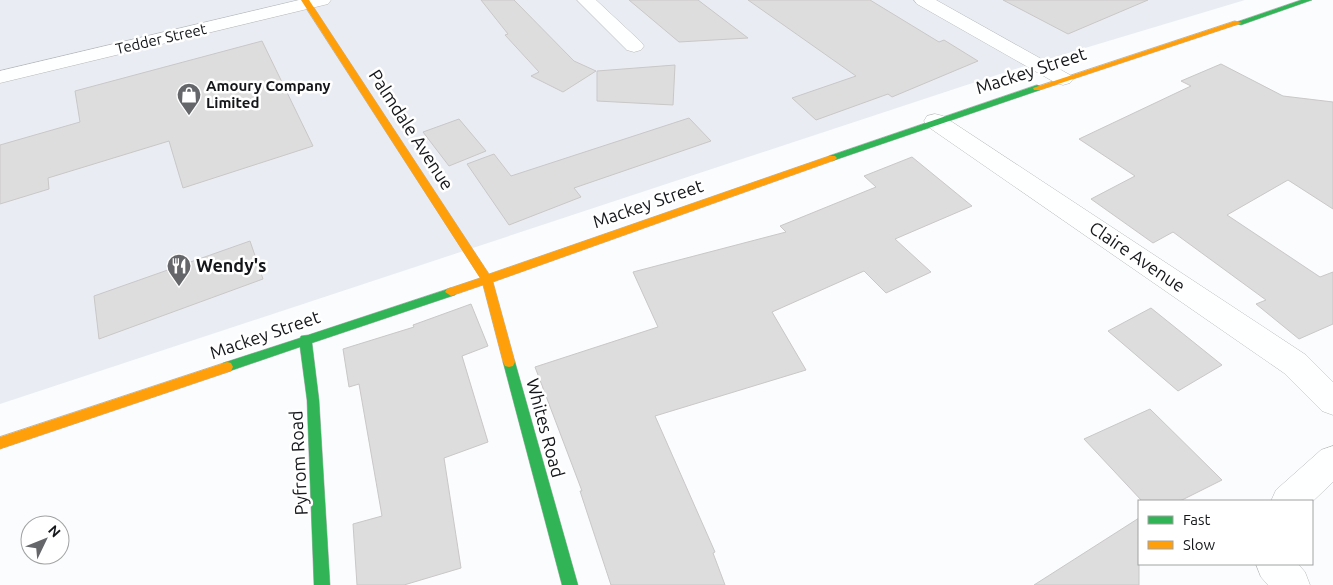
<svg xmlns="http://www.w3.org/2000/svg" width="1333" height="585" viewBox="0 0 1333 585" font-family="Ubuntu,sans-serif">
<rect width="100%" height="100%" fill="#fbfcfd"/>
<!-- built -->
<polygon fill="#e9edf3" points="0,0 1245,0 1012,70 0,404"/>
<!-- building -->
<g fill="#dedddd" stroke="#c9c7c7">
<polygon points="481,0 514,0 574,61 596,71 563,92 531,76 539,72 505,35 508,34"/>
<polygon points="629,0 698,0 748,38 679,42"/>
<polygon points="748,0 870,0 939,42 944,40 978,61 892,97 888,94 816,120 792,98 856,76"/>
<polygon points="1003,0 1148,0 1068,34"/>
<polygon points="262,41 313,146 183,188 169,141 48,178 49,189 0,204 0,145 80,122 75,91"/>
<polygon points="1221,64 1283,96 1333,102 1333,209 1288,180 1227,215 1320,277 1333,272 1333,324 1299,339 1256,304 1266,300 1173,232 1153,243 1091,199 1135,176 1079,139 1191,86 1181,81"/>
<polygon points="675,65 673,105 597,101 597,71"/>
<polygon points="689,118 711,141 574,188 581,197 509,225 467,164 494,154 511,176"/>
<polygon points="459,119 486,151 449,166 423,132"/>
<polygon points="912,157 972,206 895,239 931,272 886,293 864,271 772,312 806,370 655,416 715,552 713,553 725,585 611,585 580,491 582,491 535,367 658,327 633,272 786,232 780,226 876,187 864,176"/>
<polygon points="250,241 263,279 99,339 94,296"/>
<polygon points="471,304 488,346 462,356 488,442 444,458 461,568 404,585 357,585 353,524 382,516 359,384 349,387 343,349 414,327 413,325"/>
<polygon points="1151,308 1222,365 1178,391 1108,331"/>
<polygon points="1150,409 1222,480 1180,501 1142,501 1084,439"/>
<polygon points="1139,518 1139,585 1034,585"/>
</g>
<g fill="none" stroke-linecap="round" stroke-linejoin="round">
<defs>
<g id="street">
<polygon points="299,0 331,0 328,4 0,83 0,71"/>
<polygon points="577,0 596,0 641,42 644,46 641,50 634,52 627,50"/>
<polygon points="914,0 936,0 1070,75 1073,79 1070,83 1063,85 1056,83 917,4"/>
<polygon points="935,114 943,116 1306,355 1333,382 1333,415 1322,411 1284,373 927,126 924,121 927,116"/>
<polygon points="1333,446 1333,482 1312,502 1271,501 1276,490 1321,450"/>
<polygon points="1256,564 1298,564 1305,572 1310,585 1268,585 1261,577"/>
</g>
<g id="fast">
<polygon points="1301,0 1312,0 1241,25 1234,23"/>
<polygon points="1037,85 1040,86 1040,90 835,160 832,161 827,158 829,156"/>
<polygon points="451,288 455,289 457,292 455,295 312,343 319,400 330,585 314,585 307,400 300,347 227,372 223,371 221,367 223,363 300,338 301,336 308,335"/>
<polygon points="509,357 513,358 515,362 578,585 562,585 503,362 505,358"/>
</g>
<g id="slow">
<polygon points="301,0 309,0 489,274 829,156 835,156 837,158 835,160 493,282 515,362 513,366 509,367 505,366 503,362 483,285 451,296 445,292 447,289 480,278"/>
<polygon points="1235,21 1242,23 1040,90 1034,90 1033,88"/>
<polygon points="227,362 231,363 233,367 231,371 0,449 0,437"/>
</g>
</defs>
<!-- street casing -->
<use href="#street" stroke="#b8b9bc" stroke-width="1"/>
<!-- fast casing -->
<use href="#fast" stroke="#b8b9bc" stroke-width="1"/>
<!-- slow casing -->
<use href="#slow" stroke="#b8b9bc" stroke-width="1"/>
<!-- street -->
<use href="#street" fill="#feffff" fill-rule="evenodd"/>
<!-- fast -->
<use href="#fast" fill="#30b455" fill-rule="evenodd"/>
<!-- slow -->
<use href="#slow" fill="#ff9f0a" fill-rule="evenodd"/>
</g>
<!-- icons -->
<defs>
<symbol id="shop-pin" viewBox="-11 -11 22 30"><path d="M0 17L-7.5 6A9.5 9.5 0 1 1 7.5 6Z" fill="#656669" stroke="#fff"/><path d="M-5-2.5h2.3a2.7 3.5 0 0 1 5.4 0H5L5.5 6h-11ZM-1.5-2.5h3a1.5 2.3 0 0 0-3 0Z" fill="#fff"/></symbol>
<symbol id="restaurant-pin" viewBox="-11 -11 22 30"><path d="M0 17L-7.5 6A9.5 9.5 0 1 1 7.5 6Z" fill="#656669" stroke="#fff"/><path d="M-5-6h1v4h1v-4h1v4h1v-4h1v5L-1.5 .5V6h-2V.5L-5-1ZM5-6V6H3V1.5H1.5Q1.5-4 5-6Z" fill="#fff"/></symbol>
</defs>
<g fill-rule="evenodd">
<use href="#shop-pin" x="175" y="81" width="28" height="38"/>
<use href="#restaurant-pin" x="165" y="252" width="28" height="38"/>
</g>
<g text-anchor="middle" stroke-width="5" stroke-linejoin="round" paint-order="stroke">
<!-- far-street labels -->
<g font-size="15" fill="#141619" stroke="#fff">
<text transform="translate(161 39) rotate(-13)" y="5">Tedder Street</text>
</g>
<!-- far-poi labels -->
<g font-size="15" font-weight="bold" fill="#141619" stroke="#fff" text-anchor="start">
<text x="206" y="91">Amoury Company<tspan x="206" dy="17">Limited</tspan></text>
</g>
<!-- street labels -->
<g font-size="18" fill="#141619" stroke="#fff">
<text transform="translate(1031 71) rotate(-18)" y="6">Mackey Street</text>
<text transform="translate(411 130) rotate(57)" y="6">Palmdale Avenue</text>
<text transform="translate(648 204) rotate(-19)" y="6">Mackey Street</text>
<text transform="translate(1137 257) rotate(34)" y="6">Claire Avenue</text>
<text transform="translate(265 335) rotate(-19)" y="6">Mackey Street</text>
<text transform="translate(545 428) rotate(75)" y="6">Whites Road</text>
<text transform="translate(299 463) rotate(-93)" y="6">Pyfrom Road</text>
</g>
<!-- poi labels -->
<g font-size="18" font-weight="bold" fill="#141619" stroke="#fff" text-anchor="start">
<text x="196" y="272">Wendy's</text>
</g>
</g>
<!-- legend -->
<rect x="1138" y="500" width="175" height="65" fill="#ffffff" stroke="#a1a2a3"/>
<rect x="1148" y="516" width="25" height="8" fill="#30b455" stroke="#a1a2a3"/>
<text x="1183" y="525" font-size="15" fill="#141619">Fast</text>
<rect x="1148" y="541" width="25" height="8" fill="#ff9f0a" stroke="#a1a2a3"/>
<text x="1183" y="550" font-size="15" fill="#141619">Slow</text>
<!-- north arrow -->
<g transform="translate(45 540) rotate(47)"><circle r="24" fill="#ffffff" stroke="#a1a2a3"/>
<path d="M0-4L9 19L0 12L-9 19Z" fill="#656669"/>
<text y="-8" font-size="14" font-weight="bold" text-anchor="middle" fill="#141619">N</text>
</g>
</svg>
